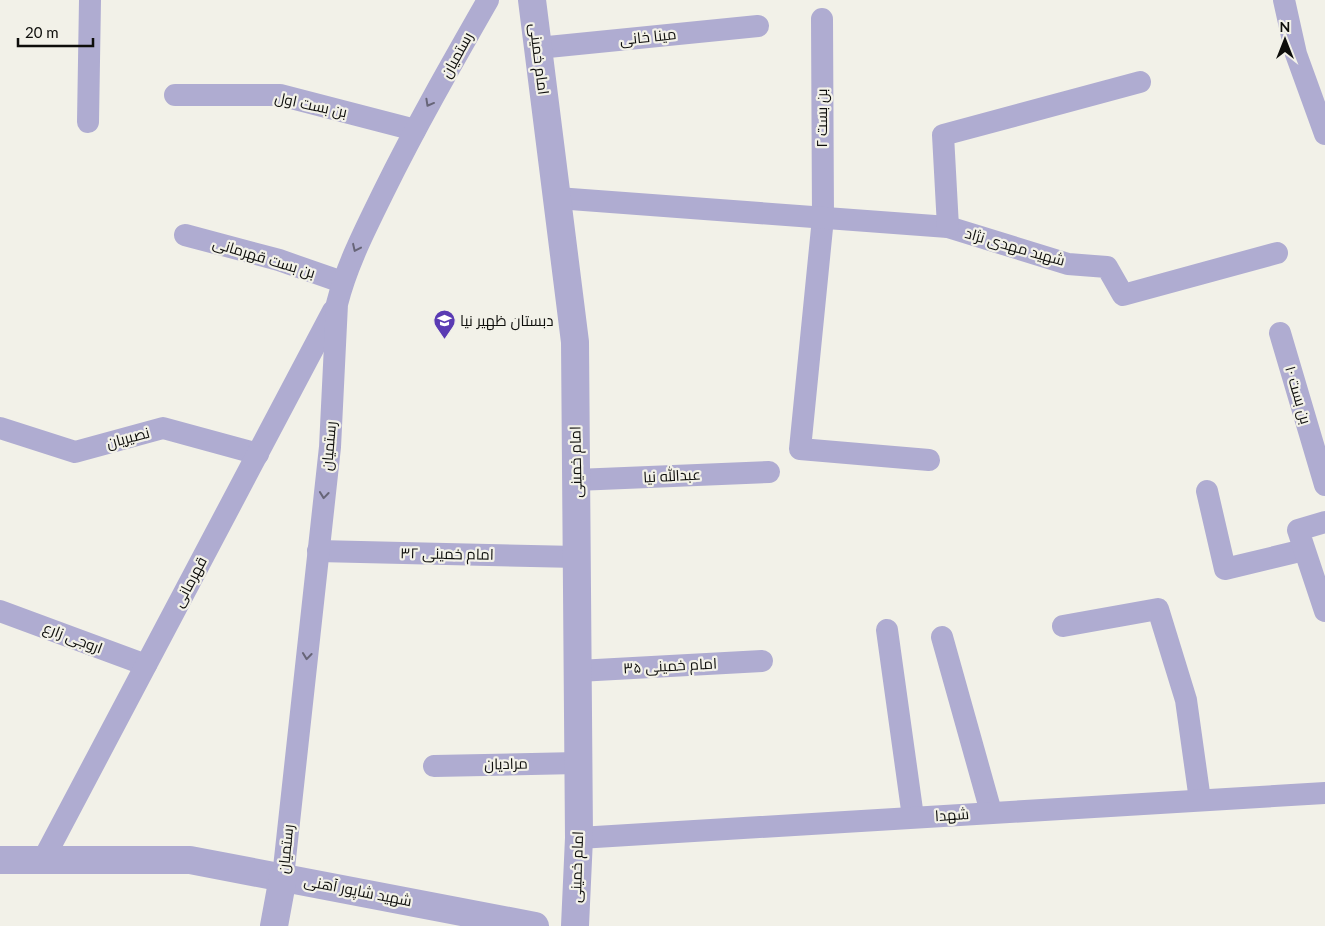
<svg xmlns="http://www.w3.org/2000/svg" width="1325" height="926" viewBox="0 0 1325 926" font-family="Lato,Cairo,sans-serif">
<rect width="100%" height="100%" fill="#f2f1e8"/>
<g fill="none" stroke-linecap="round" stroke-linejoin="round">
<!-- minor -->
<g stroke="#afacd1" stroke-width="22">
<polyline points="1284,0 1296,54 1325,134"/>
<polyline points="822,19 823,218 800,449 929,460"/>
<polyline points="538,48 758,26"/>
<polyline points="175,95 280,95 415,130"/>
<polyline points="88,122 90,0"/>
<polyline points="557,198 948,227 1068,264 1107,267 1123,295 1277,253"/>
<polyline points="948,227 943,135 1140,82"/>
<polyline points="185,235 279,260 342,282"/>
<polyline points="1280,333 1325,485"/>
<polyline points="0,428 75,452 163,428 258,454"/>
<polyline points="576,480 769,472"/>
<polyline points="1207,491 1225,569 1304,550"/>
<polyline points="1325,522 1298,530 1325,611"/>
<polyline points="318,551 577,557"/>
<polyline points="0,611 146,665"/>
<polyline points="1063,626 1158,609 1186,700 1200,800"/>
<polyline points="887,630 913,817"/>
<polyline points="942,637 991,812"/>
<polyline points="578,671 762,661"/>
<polyline points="434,766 578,763"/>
<polyline points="579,838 1325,793"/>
<polyline points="43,860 333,311"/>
<path d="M283,877L330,447L337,304C347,264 366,228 384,191C416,126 452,63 488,0"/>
</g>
<!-- tertiary -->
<g stroke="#afacd1" stroke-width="28">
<polyline points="532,0 575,342 579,838 575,926"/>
<polyline points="0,860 190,860 535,926"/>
<polyline points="274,926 283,877"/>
</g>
</g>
<!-- one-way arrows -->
<defs><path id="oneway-chevron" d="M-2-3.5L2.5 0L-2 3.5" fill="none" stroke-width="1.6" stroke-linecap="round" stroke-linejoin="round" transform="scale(1.25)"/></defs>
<g stroke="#676578">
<use href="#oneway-chevron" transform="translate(429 103) rotate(119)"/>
<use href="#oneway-chevron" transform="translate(356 248) rotate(115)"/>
<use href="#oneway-chevron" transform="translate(324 495) rotate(96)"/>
<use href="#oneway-chevron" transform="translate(307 656) rotate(96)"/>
</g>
<!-- icons -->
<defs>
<symbol id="school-pin" viewBox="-11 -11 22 30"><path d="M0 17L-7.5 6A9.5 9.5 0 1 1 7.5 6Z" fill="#5a3bb3" stroke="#f2f1e8"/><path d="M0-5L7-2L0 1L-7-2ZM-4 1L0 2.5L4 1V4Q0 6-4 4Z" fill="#fff"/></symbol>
</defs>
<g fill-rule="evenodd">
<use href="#school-pin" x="432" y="308" width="25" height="34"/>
</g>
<g text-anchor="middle" stroke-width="4.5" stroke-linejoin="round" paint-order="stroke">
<!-- street labels -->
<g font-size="15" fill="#0e0e0b" stroke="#f2f1e8">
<text transform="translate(648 37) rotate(-6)" y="5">مینا خانی</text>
<text transform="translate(457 55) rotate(-61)" y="5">رستمیان</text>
<text transform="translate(539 59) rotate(83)" y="5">امام خمینی</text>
<text transform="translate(311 105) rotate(12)" y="5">بن بست اول</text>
<text transform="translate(822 118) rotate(-90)" y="5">بن بست ۲</text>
<text transform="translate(1015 247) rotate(16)" y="5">شهید مهدی نژاد</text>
<text transform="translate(264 258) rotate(17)" y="5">بن بست قهرمانی</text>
<text transform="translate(1298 395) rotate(74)" y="5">بن بست ۱۰</text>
<text transform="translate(128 438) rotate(-15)" y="5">نصیریان</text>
<text transform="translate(329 446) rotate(-85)" y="5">رستمیان</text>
<text transform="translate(576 462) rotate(-91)" y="5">امام خمینی</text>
<text transform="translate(672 476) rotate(-3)" y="5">عبدالله نیا</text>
<text transform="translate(447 554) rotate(1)" y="5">امام خمینی ۳۲</text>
<text transform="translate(190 582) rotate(-62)" y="5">قهرمانی</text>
<text transform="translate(73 638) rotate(21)" y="5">اروجی زارع</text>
<text transform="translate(670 666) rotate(-3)" y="5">امام خمینی ۳۵</text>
<text transform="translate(506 764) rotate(-1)" y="5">مرادیان</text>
<text transform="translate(952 815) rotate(-4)" y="5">شهدا</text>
<text transform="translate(286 849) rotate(-84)" y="5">رستمیان</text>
<text transform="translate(577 867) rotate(-88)" y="5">امام خمینی</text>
<text transform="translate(358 891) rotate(11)" y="5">شهید شاپور آهنی</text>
</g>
<!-- poi labels -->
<g font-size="15" fill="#0e0e0b" stroke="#f2f1e8" text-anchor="start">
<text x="460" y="326">دبستان ظهیر نیا</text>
</g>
</g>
<!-- north arrow -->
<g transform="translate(1285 40)" stroke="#f2f1e8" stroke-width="4" paint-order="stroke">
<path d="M0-4L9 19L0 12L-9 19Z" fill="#0e0e0b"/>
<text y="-8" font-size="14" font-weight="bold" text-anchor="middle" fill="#0e0e0b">N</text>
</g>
<!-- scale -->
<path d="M18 38v8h75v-8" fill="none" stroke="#0e0e0b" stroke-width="2.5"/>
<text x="25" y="38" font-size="15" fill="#0e0e0b" stroke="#f2f1e8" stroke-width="4" paint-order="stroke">20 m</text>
</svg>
